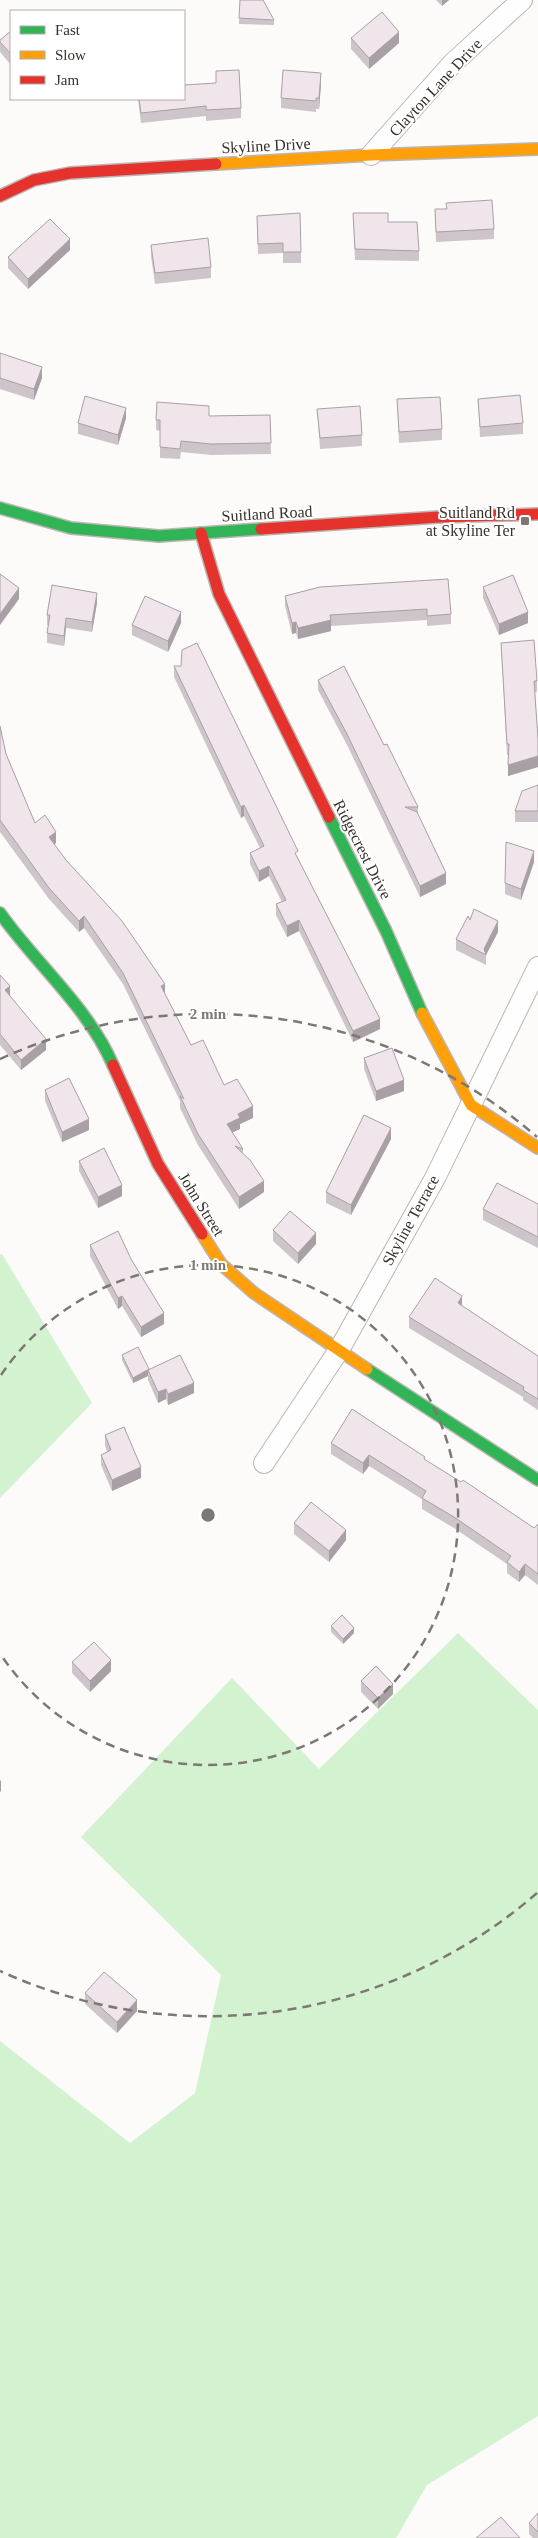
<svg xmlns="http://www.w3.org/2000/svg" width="538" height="2538" viewBox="0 0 538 2538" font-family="Georgia,serif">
<rect width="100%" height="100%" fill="#fdfbf9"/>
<!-- green -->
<g fill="#d2f2d0">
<polygon points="2,1254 92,1403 0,1498 0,1255"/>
<polygon points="458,1633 538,1710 538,2416 427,2485 396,2538 0,2538 0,2041 130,2143 195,2093 221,1975 81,1837 232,1678 319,1769"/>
</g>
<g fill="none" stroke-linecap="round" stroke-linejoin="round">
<defs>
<g id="street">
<polyline points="371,155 453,63 522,0"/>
<polyline points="264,1463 339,1350 435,1178 538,967"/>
</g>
<g id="fast">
<polyline points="0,508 71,528 159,536 261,529"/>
<polyline points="329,817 386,931 422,1013"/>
<path d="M0,913C36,964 88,1007 113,1065"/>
<polyline points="367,1369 538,1480"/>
</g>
<g id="slow">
<polyline points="216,164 371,155 538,149"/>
<polyline points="422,1013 471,1105 538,1148"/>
<polyline points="202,1234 221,1264 254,1293 367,1369"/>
</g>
<g id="jam">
<polyline points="0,196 34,180 70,173 216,164"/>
<polyline points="261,529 439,517 538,514"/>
<polyline points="201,533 219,594 329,817"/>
<polyline points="113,1065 158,1164 202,1234"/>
</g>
</defs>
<!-- street casing -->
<use href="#street" stroke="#bab6b2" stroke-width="22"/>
<!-- fast casing -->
<use href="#fast" stroke="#bab6b2" stroke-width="14"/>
<!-- slow casing -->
<use href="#slow" stroke="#bab6b2" stroke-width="14"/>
<!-- jam casing -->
<use href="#jam" stroke="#bab6b2" stroke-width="14"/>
<!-- street -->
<use href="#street" stroke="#fffefe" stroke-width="20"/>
<!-- fast -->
<use href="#fast" stroke="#30b455" stroke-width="11"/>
<!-- slow -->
<use href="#slow" stroke="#ff9f0a" stroke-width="11"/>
<!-- jam -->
<use href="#jam" stroke="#e5322d" stroke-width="11"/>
</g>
<!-- wall -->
<g fill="#cec5ca">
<polygon points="436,0 449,0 442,6"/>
<polygon points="239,18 274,20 274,25 239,24"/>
<polygon points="11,31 11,65 0,52 0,40"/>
<polygon points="351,38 399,43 369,69 351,49"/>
<polygon points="216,71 241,108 241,118 206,121 206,116 141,123 138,99 184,99 216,83"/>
<polygon points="321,84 319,109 316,109 316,112 281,108 281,98"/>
<polygon points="435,209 494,229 494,239 436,242"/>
<polygon points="353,213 388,222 419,251 419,261 355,260"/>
<polygon points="257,216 301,252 301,263 283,263 283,253 258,254"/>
<polygon points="151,245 211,267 211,278 155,284 151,256"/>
<polygon points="70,250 28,289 8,268 8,257"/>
<polygon points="0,353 42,378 34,400 0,389"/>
<polygon points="397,399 442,429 442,440 399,443"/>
<polygon points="478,399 523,423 523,434 480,437"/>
<polygon points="317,409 362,435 362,446 320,449"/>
<polygon points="270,415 271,454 211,455 181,452 180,459 160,458 160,431 156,430 156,420 209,416"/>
<polygon points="126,418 118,445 78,434 78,423"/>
<polygon points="320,587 451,614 451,624 427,626 427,620 331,626 331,631 298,639 296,633 292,634 285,606 285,596"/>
<polygon points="483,587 528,623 499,635 483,598"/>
<polygon points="97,603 92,632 66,628 64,646 47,643 47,633 48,625 47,625 47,615"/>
<polygon points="181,623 168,652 132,635 132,625"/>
<polygon points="501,643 537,681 537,692 535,692 538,739 538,767 508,776 509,755 507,755"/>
<polygon points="174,666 298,858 380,1029 353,1042 299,931 287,937 276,915 276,904 282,902 269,876 259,882 250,864 250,853 260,848 244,816 241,818 174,677"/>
<polygon points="318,680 384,745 418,807 418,815 446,884 420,897 347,745 318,690"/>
<polygon points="0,726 6,754 35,823 56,843 54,844 165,994 191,1045 224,1085 253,1118 240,1124 240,1129 232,1132 243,1149 243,1153 264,1192 239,1209 198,1145 180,1108 180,1101 123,984 84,928 79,932 49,899 0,832"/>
<polygon points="538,785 538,822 515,822 515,811"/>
<polygon points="534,862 521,900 505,894 505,883"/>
<polygon points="470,920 498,932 486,955 486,965 456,950 456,939"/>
<polygon points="0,975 10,995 46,1050 21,1070 0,1045"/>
<polygon points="364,1058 404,1091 376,1101 364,1069"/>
<polygon points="45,1090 89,1130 62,1142 45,1101"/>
<polygon points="391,1139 351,1215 326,1203 326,1192"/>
<polygon points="79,1161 122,1196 98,1208 79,1171"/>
<polygon points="538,1204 538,1248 483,1220 483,1209"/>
<polygon points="273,1230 316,1244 298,1264 273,1241"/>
<polygon points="90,1245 131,1259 164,1324 141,1337 122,1306 118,1309 90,1256"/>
<polygon points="462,1306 538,1356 538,1410 523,1400 523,1397 409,1328 409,1317"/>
<polygon points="122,1355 149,1369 194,1393 168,1405 166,1399 158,1403 148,1380 148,1376 133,1383 122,1360"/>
<polygon points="105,1435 141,1478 112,1491 101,1465 101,1455 107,1452 105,1445"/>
<polygon points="331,1443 425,1460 534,1528 538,1524 538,1585 525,1575 519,1582 507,1573 507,1564 454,1528 422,1509 422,1499 369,1466 363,1474 331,1454"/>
<polygon points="294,1523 346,1540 329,1562 294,1534"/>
<polygon points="331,1626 354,1633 343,1644 331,1632"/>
<polygon points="72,1662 111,1671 90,1692 72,1673"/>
<polygon points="361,1681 393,1694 378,1709 361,1692"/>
<polygon points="85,1993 137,2011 117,2033 85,2004"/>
<polygon points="538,2513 538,2538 533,2538 529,2534 529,2523"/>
</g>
<!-- shaded-wall -->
<g fill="#a8a0a4">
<polygon points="442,0 449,0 442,6"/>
<polygon points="399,32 399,43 369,69 369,58"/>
<polygon points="321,73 321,84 319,109 319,98"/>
<polygon points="70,239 70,250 28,289 28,279"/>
<polygon points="42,367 42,378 34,400 34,389"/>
<polygon points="126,408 126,418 118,445 118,435"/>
<polygon points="19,588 19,599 0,625 0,614"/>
<polygon points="97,593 97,603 92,632 92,622"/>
<polygon points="181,612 181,623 168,652 168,641"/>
<polygon points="528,612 528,623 499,635 499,624"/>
<polygon points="66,618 66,628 64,646 64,636"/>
<polygon points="331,620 331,631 298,639 298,628"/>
<polygon points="296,622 296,633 292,634 292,623"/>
<polygon points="538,756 538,767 508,776 508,765"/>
<polygon points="244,805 244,816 241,818 241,807"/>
<polygon points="56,832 56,843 49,848 49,837"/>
<polygon points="534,851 534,862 521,900 521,889"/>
<polygon points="269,866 269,876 259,882 259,871"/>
<polygon points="446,873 446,884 420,897 420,886"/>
<polygon points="84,916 84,928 79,932 79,921"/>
<polygon points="299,920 299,931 287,937 287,926"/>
<polygon points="498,921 498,932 486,955 484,949"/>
<polygon points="165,984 165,996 161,986"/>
<polygon points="10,986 10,997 5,990"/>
<polygon points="380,1019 380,1029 353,1042 353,1031"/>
<polygon points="46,1039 46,1050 21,1070 21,1060"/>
<polygon points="404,1080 404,1091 376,1101 376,1091"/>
<polygon points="253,1106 253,1118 240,1124 240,1129 227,1135 227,1124 238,1114"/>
<polygon points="89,1119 89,1130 62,1142 62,1132"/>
<polygon points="391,1128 391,1139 351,1215 351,1205"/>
<polygon points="264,1181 264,1192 239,1209 239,1197"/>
<polygon points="122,1185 122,1196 98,1208 98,1197"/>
<polygon points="316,1233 316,1244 298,1264 298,1253"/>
<polygon points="122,1296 122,1306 118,1309 118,1298"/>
<polygon points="462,1296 462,1307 458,1303"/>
<polygon points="164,1313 164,1324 141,1337 141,1327"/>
<polygon points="148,1370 148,1376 133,1383 133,1378"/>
<polygon points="194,1383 194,1393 168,1405 168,1394"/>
<polygon points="166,1389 166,1399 158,1403 158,1392"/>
<polygon points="369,1455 369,1466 363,1474 363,1463"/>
<polygon points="141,1467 141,1478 112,1491 112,1480"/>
<polygon points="346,1530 346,1540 329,1562 329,1551"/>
<polygon points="525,1564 525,1575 519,1582 519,1572"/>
<polygon points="354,1628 354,1633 343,1644 343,1639"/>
<polygon points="111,1660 111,1671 90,1692 90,1681"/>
<polygon points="393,1684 393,1694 378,1709 378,1698"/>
<polygon points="1,1780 1,1791 0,1792 0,1781"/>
<polygon points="137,2000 137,2011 117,2033 117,2022"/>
</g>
<!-- building -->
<g fill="#f0e5eb" stroke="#a8a0a4">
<polygon points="240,0 263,0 274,20 239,18"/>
<polygon points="382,12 399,32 369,58 351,38"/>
<polygon points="11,31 11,54 0,42 0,40"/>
<polygon points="239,70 241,108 206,110 206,106 141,113 139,99 184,99 184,85 216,83 216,71"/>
<polygon points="283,70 321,73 319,98 316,98 316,101 281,98"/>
<polygon points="492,200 494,229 436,232 435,209 447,209 446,203"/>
<polygon points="300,213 301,252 283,252 283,243 258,244 257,216"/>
<polygon points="353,213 388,213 388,222 417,222 419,251 355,249"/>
<polygon points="50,219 70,239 28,279 8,257"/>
<polygon points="208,238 211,267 155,273 151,245"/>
<polygon points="0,353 42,367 34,389 0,378"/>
<polygon points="520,395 523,423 480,427 478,399"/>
<polygon points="85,396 126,408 118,435 78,423"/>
<polygon points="440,397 442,429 399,432 397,399"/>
<polygon points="157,402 209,406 209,416 270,415 271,443 211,444 181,441 180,449 160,447 160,420 156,420"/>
<polygon points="360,406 362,435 320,438 317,409"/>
<polygon points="0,574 19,588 0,614"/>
<polygon points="513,575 528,612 499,624 483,587"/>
<polygon points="448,579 451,614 427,616 427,609 330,615 331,620 298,628 296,622 292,623 285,596 320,587"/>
<polygon points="52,585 97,593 92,622 66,618 64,636 47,633 50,615 47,615"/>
<polygon points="145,596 181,612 168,641 132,625"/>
<polygon points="534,640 537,681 534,681 538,739 538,756 508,765 509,744 507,744 501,643"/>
<polygon points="197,643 298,851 295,853 380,1019 353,1031 299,920 287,926 276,904 286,900 269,866 259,871 250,853 264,846 244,805 241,807 174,666 181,666 182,650"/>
<polygon points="344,666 384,745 387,744 418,807 405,807 417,812 446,873 420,886 347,734 318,680"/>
<polygon points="0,726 6,754 35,823 45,815 56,832 49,837 66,860 122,921 165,984 161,986 191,1045 203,1040 224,1085 237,1079 253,1106 238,1114 240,1118 227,1124 243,1149 235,1146 250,1160 264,1181 239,1197 198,1134 180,1096 184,1099 123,973 84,916 79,921 49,888 0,820"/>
<polygon points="538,785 538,811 515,811 522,791"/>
<polygon points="506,842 534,851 521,889 505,883"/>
<polygon points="474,909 498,921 484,949 486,955 456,939 468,916 470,920"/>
<polygon points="0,975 10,986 5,990 46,1039 21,1060 0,1034"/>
<polygon points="392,1048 404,1080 376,1091 364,1058"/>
<polygon points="69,1078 89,1119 62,1132 45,1090"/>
<polygon points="364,1115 391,1128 351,1205 326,1192"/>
<polygon points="104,1148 122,1185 98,1197 79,1161"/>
<polygon points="497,1183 538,1204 538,1237 483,1209"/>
<polygon points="290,1211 316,1233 298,1253 273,1230"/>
<polygon points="118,1231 131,1259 164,1313 141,1327 122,1296 118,1298 90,1245"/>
<polygon points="435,1278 462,1296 458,1303 538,1356 538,1399 523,1390 524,1387 409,1317"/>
<polygon points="138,1347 149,1369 133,1378 122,1355"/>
<polygon points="180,1355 194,1383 168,1394 166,1389 158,1392 148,1370"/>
<polygon points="352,1409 425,1457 424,1459 461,1482 463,1480 534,1528 538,1524 538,1574 525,1564 519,1572 507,1562 511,1556 454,1517 422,1498 426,1491 369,1455 363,1463 331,1443"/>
<polygon points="124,1427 141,1467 112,1480 101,1455 111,1450 105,1435"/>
<polygon points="311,1502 346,1530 329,1551 294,1523"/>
<polygon points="342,1615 354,1628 343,1639 331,1626"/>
<polygon points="94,1642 111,1660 90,1681 72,1662"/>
<polygon points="376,1666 393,1684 378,1698 361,1681"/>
<polygon points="104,1972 137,2000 117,2022 85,1993"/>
<polygon points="538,2513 538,2532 529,2523"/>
<polygon points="501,2517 520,2538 476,2538"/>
</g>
<!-- distance rings -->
<g fill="none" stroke="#7e7872" stroke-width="2.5" stroke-dasharray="9 6">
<path d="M1 1375A250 250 0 1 1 1 1655"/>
<path d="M537 1893A501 501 0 0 1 0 1971M0 1059A501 501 0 0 1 537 1137"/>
</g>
<!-- markers -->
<rect fill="#7e7872" stroke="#fff" stroke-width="2" x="520" y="516" width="10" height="10" rx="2.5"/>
<g text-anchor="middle" stroke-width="4" stroke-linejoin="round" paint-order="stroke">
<!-- street labels -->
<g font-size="16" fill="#39312a" stroke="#fff">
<text transform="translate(435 87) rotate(-47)" y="6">Clayton Lane Drive</text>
<text transform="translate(266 145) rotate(-3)" y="6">Skyline Drive</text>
<text transform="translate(267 513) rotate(-3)" y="6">Suitland Road</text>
<text transform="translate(363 849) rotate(63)" y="6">Ridgecrest Drive</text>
<text transform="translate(202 1204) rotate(58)" y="6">John Street</text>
<text transform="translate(410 1220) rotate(-61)" y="6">Skyline Terrace</text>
</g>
<!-- poi labels -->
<g font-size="16" fill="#39312a" stroke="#fff" text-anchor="end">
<text x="515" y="518">Suitland Rd<tspan x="515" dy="18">at Skyline Ter</tspan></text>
</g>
</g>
<circle cx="208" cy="1515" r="8" fill="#7e7872" stroke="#fff" stroke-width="2.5"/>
<g font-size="15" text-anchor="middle" font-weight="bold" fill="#7e7872" stroke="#fff" stroke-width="4" stroke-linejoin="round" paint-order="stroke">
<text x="208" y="1019">2 min</text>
<text x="208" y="1270">1 min</text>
</g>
<!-- legend -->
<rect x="10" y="10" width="175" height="90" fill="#ffffff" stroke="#b0adaa"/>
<rect x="20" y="26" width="25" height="8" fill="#30b455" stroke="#b0adaa"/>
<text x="55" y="35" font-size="15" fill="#39312a">Fast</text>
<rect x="20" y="51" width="25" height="8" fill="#ff9f0a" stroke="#b0adaa"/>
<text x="55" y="60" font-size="15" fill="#39312a">Slow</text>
<rect x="20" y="76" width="25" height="8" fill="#e5322d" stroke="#b0adaa"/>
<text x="55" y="85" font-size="15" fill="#39312a">Jam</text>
</svg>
